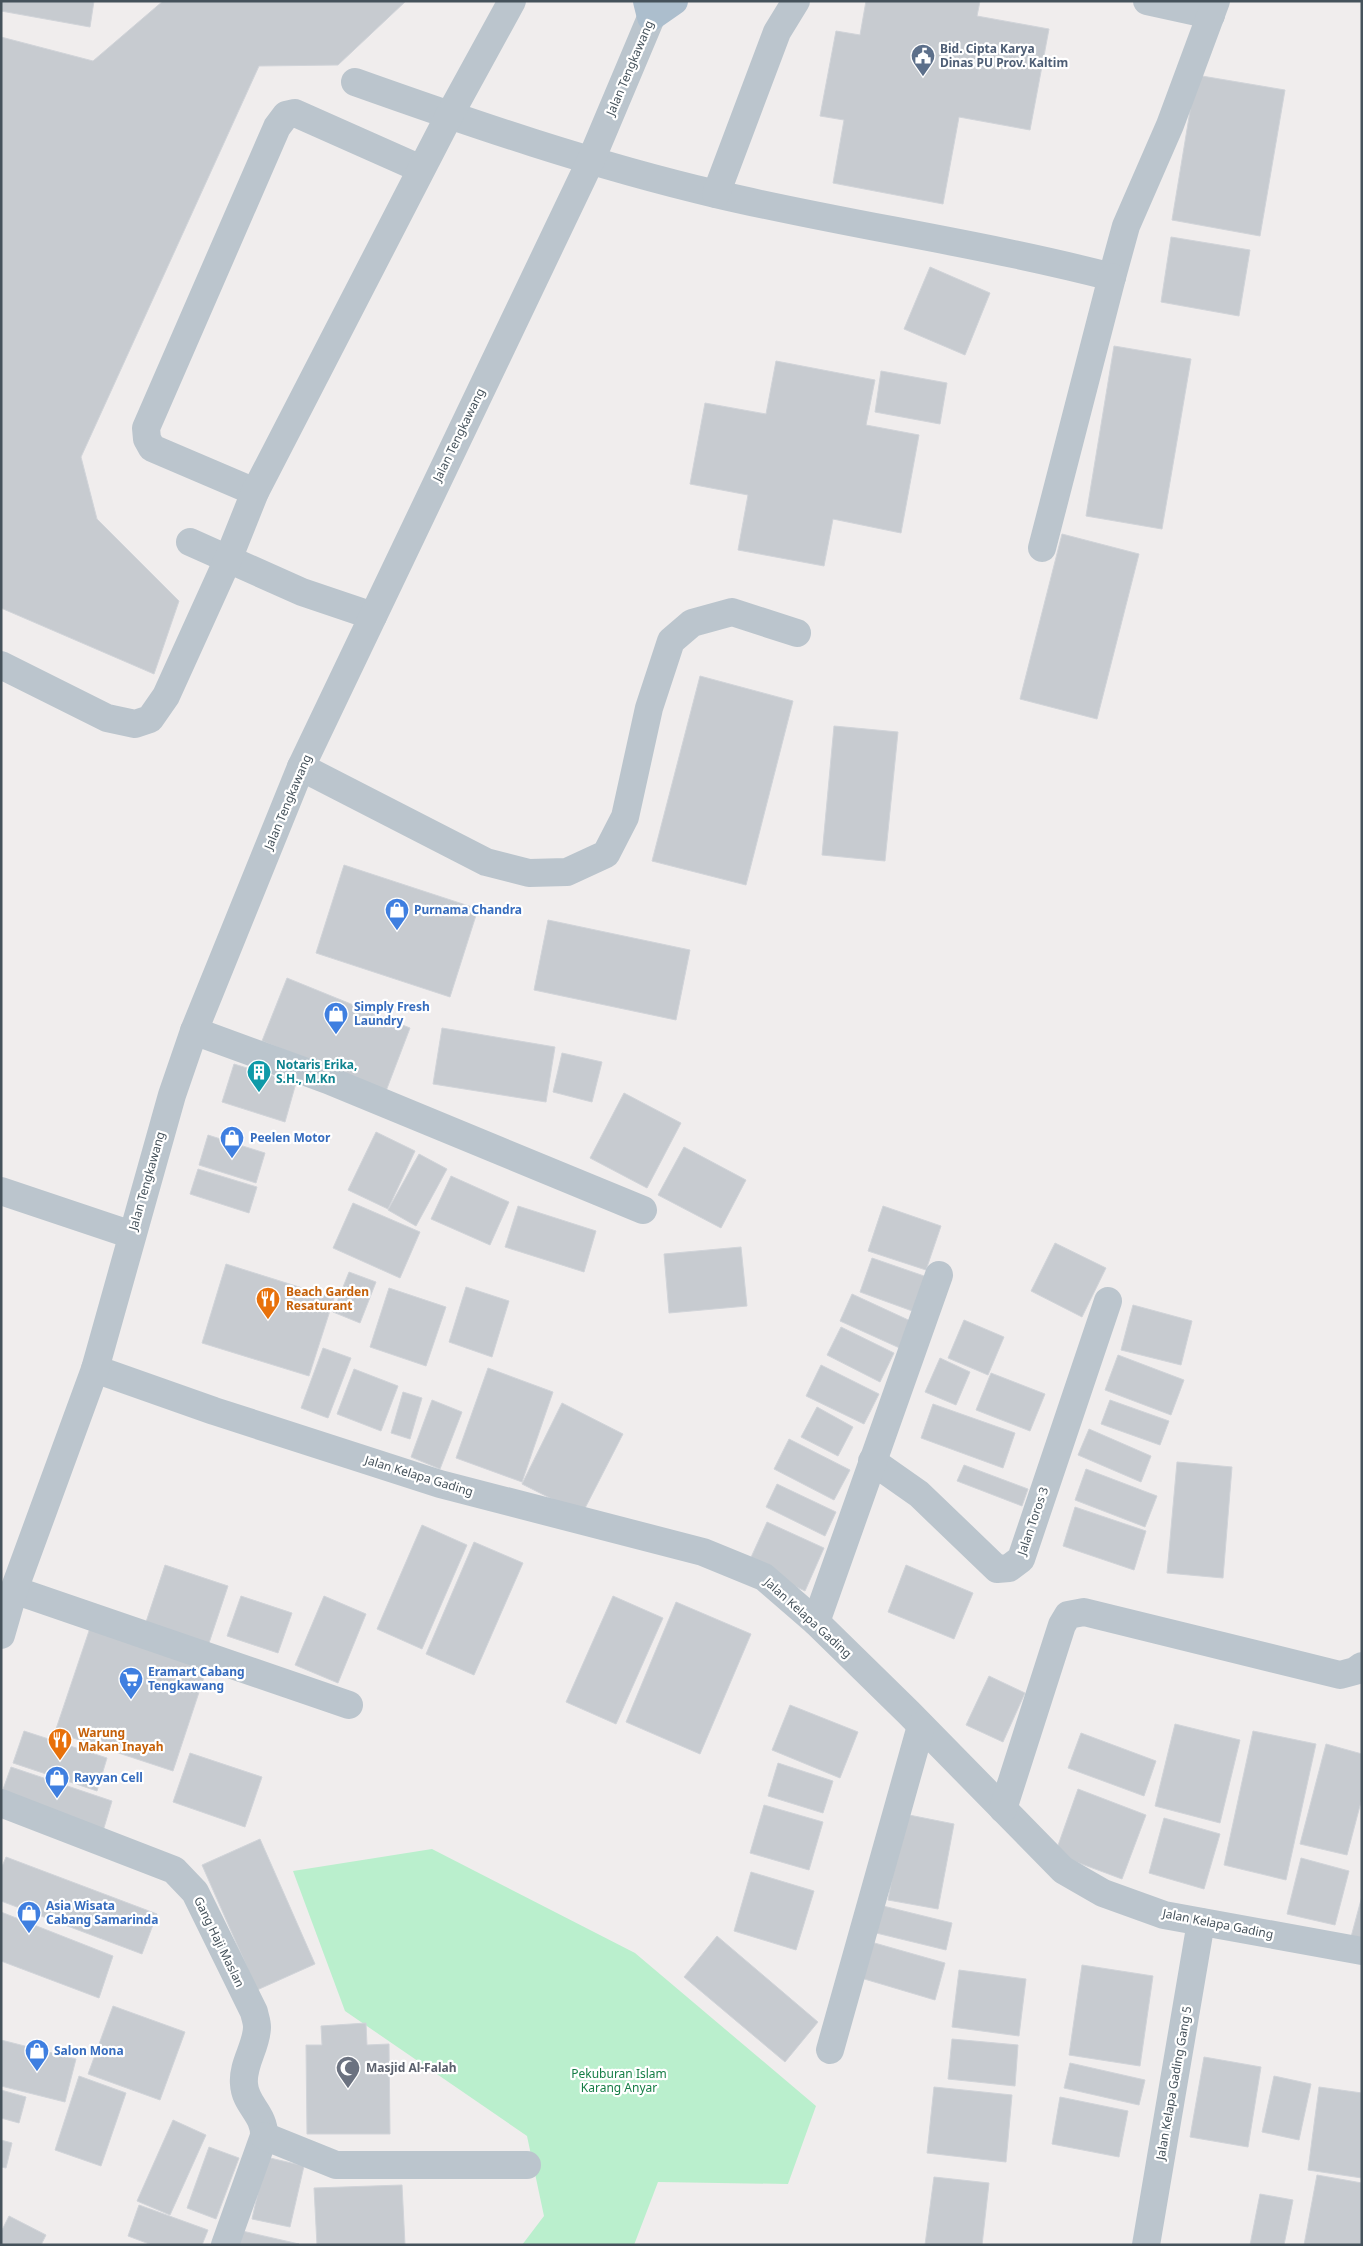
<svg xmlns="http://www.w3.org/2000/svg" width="1363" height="2246" viewBox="0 0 1363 2246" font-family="'Noto Sans',sans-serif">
<rect width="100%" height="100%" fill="#f0eded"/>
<!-- green -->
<polygon fill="#baefcd" points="432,1849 635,1953 816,2106 788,2184 658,2182 634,2245 522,2245 544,2216 527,2136 345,2011 293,1871"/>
<!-- building -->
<g fill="#c7cbd0" stroke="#d1d4d9">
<polygon points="1,1 94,1 90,27 1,11"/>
<polygon points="163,1 406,1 338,65 259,66 81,457 97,519 179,601 154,674 1,608 1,37 93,61"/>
<polygon points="866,1 980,1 977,16 1049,29 1030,130 959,117 943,204 833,183 844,120 820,116 836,31 860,35"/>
<polygon points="1196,75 1285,90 1260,236 1172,220"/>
<polygon points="1171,237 1250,250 1239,316 1161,302"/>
<polygon points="930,267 990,293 965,355 904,329"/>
<polygon points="1114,346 1191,359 1162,529 1086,516"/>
<polygon points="776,361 875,380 866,425 919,435 901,533 833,519 824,566 738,550 748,495 690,484 705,403 766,414"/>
<polygon points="881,371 947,383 940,424 875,412"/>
<polygon points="1062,534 1139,554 1097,719 1020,699"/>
<polygon points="700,676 793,701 746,885 652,861"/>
<polygon points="834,726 898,732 885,861 822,855"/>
<polygon points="344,865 478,909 450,997 316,953"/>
<polygon points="548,920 690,950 676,1020 534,990"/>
<polygon points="287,978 410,1028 386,1091 262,1041"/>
<polygon points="442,1028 555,1047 546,1102 433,1084"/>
<polygon points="562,1053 602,1062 592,1102 553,1092"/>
<polygon points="234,1064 296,1083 285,1122 222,1102"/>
<polygon points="624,1093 681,1123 647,1188 590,1158"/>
<polygon points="376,1132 415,1151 388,1209 348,1190"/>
<polygon points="208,1135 265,1153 256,1183 199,1165"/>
<polygon points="684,1147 746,1180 721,1228 658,1195"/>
<polygon points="419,1154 447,1169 416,1226 388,1210"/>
<polygon points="198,1169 257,1187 249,1213 190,1194"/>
<polygon points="451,1176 509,1202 490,1245 431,1219"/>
<polygon points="353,1203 420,1232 400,1278 333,1248"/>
<polygon points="518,1206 596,1231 584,1272 505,1247"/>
<polygon points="883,1206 941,1226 926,1270 868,1251"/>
<polygon points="1055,1243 1106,1268 1082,1317 1031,1291"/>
<polygon points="741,1247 747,1306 669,1313 664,1254"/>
<polygon points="872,1258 927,1277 915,1312 860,1292"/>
<polygon points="226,1264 334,1298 309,1376 202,1343"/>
<polygon points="349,1272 376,1282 360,1323 333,1312"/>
<polygon points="466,1287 509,1301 492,1357 449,1342"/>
<polygon points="389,1288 446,1307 426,1366 370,1347"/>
<polygon points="852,1294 917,1324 904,1350 840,1321"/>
<polygon points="1133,1305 1192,1321 1181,1365 1121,1350"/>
<polygon points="964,1320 1004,1337 988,1375 948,1358"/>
<polygon points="841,1327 894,1353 880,1382 827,1355"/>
<polygon points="323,1348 351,1358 328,1418 301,1408"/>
<polygon points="1118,1355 1184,1380 1171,1415 1105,1390"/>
<polygon points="940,1358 970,1372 956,1405 925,1392"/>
<polygon points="821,1365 879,1394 864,1424 806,1396"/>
<polygon points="488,1368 553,1392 522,1482 456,1458"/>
<polygon points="354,1369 398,1386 381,1431 337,1414"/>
<polygon points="991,1373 1045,1394 1030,1431 976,1410"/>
<polygon points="403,1392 422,1398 410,1439 391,1433"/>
<polygon points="432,1400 462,1412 440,1469 411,1457"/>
<polygon points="1110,1400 1169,1421 1160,1445 1101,1424"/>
<polygon points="562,1403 623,1434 582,1514 522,1484"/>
<polygon points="933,1404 1015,1433 1003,1468 921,1438"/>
<polygon points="817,1407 853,1427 838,1456 801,1437"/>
<polygon points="1089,1429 1151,1456 1141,1482 1078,1455"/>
<polygon points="789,1439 850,1470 834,1500 774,1469"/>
<polygon points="1177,1462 1232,1467 1223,1578 1167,1573"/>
<polygon points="964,1465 1028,1489 1022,1506 957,1481"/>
<polygon points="1086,1469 1157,1496 1145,1527 1075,1500"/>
<polygon points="777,1484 836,1512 825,1536 766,1507"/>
<polygon points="1075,1507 1146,1531 1134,1570 1063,1546"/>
<polygon points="767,1522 824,1548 805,1591 748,1564"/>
<polygon points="422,1525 467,1545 422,1649 377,1629"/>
<polygon points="474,1542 523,1563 474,1675 426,1654"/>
<polygon points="165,1565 228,1586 206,1652 143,1631"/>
<polygon points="906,1565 973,1593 954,1639 888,1612"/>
<polygon points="241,1596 292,1613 278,1653 227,1636"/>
<polygon points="324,1596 366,1614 338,1683 295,1665"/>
<polygon points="613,1596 663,1618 616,1724 566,1702"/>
<polygon points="676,1602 751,1634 700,1754 626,1722"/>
<polygon points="90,1628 207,1668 173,1771 55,1732"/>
<polygon points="989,1676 1025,1693 1003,1742 966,1725"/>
<polygon points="790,1705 858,1732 840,1778 772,1750"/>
<polygon points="1175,1724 1240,1740 1220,1823 1155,1806"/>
<polygon points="24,1731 107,1758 97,1791 13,1763"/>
<polygon points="1253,1731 1316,1744 1286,1880 1224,1865"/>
<polygon points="1081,1733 1156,1761 1144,1796 1068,1768"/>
<polygon points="1326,1744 1362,1754 1362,1798 1347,1855 1300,1844"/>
<polygon points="190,1753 262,1777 245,1827 173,1802"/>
<polygon points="778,1763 833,1781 823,1813 768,1796"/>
<polygon points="11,1767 112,1801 103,1831 1,1795"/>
<polygon points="1078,1789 1146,1815 1122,1879 1055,1854"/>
<polygon points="764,1805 823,1822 809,1870 750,1853"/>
<polygon points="904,1814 954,1824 938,1909 888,1900"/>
<polygon points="1164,1818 1220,1834 1204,1889 1149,1873"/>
<polygon points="260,1839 315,1964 257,1990 202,1865"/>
<polygon points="6,1857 157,1914 142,1954 1,1901 1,1869"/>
<polygon points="1301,1858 1349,1871 1335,1925 1287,1914"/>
<polygon points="751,1872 814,1891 796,1950 734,1931"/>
<polygon points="1362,1896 1362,1941 1351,1937"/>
<polygon points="875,1904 952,1923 946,1950 868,1931"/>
<polygon points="1,1912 113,1956 99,1998 1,1961"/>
<polygon points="717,1936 818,2022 785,2062 684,1977"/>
<polygon points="871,1942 945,1963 935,2000 861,1978"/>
<polygon points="1082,1965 1153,1976 1140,2066 1069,2055"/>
<polygon points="959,1970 1026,1979 1019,2036 952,2027"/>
<polygon points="113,2006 185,2032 160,2100 88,2074"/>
<polygon points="366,2023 367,2045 389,2044 390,2134 307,2134 306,2045 322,2045 321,2026"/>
<polygon points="952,2039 1018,2045 1015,2086 948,2079"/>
<polygon points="1,2040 76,2059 65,2102 1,2086"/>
<polygon points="1204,2057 1261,2067 1248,2147 1190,2137"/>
<polygon points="1070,2063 1145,2080 1139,2105 1064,2088"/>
<polygon points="79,2076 126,2093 101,2166 55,2150"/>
<polygon points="1274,2076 1311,2084 1299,2140 1262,2132"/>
<polygon points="934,2087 1012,2095 1006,2162 927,2153"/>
<polygon points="1319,2087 1362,2093 1362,2178 1308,2170"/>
<polygon points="1,2090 26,2097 19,2123 1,2118"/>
<polygon points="1060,2097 1128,2111 1119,2157 1052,2144"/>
<polygon points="173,2120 206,2135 170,2215 137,2201"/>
<polygon points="1,2140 12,2143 6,2168 1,2167"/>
<polygon points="209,2147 239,2158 216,2219 187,2208"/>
<polygon points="266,2157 304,2166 290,2227 252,2219"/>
<polygon points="1317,2175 1362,2183 1361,2245 1304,2245"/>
<polygon points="934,2177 989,2183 982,2245 925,2245"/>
<polygon points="402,2185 405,2245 317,2245 314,2188"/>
<polygon points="1260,2194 1293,2200 1284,2245 1250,2245"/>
<polygon points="139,2205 208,2230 202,2245 152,2245 128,2236"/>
<polygon points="9,2216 46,2235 41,2245 1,2245 1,2232"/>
<polygon points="238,2230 299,2244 234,2245"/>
</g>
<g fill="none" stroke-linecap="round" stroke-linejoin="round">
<!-- minor -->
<g stroke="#bbc5cd" stroke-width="28">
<polyline points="1147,1 1211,15"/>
<path d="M355,82C473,124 593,165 716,194C847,225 981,243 1112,277L1126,226L1170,125L1216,1"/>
<polyline points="716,194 777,32 796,1"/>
<polyline points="255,492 152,448 147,439 146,428 277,127 286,115 295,113 421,169"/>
<polyline points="190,542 302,592 373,616"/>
<polyline points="1042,548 1112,277"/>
<polyline points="1,665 107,718 135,724 150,719 166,696 229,557 255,492 449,116 512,1"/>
<polyline points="301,767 486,862 529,873 567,872 606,854 625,817 649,708 671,641 692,623 732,612 797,633"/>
<polyline points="194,1031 328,1080 643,1210"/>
<polyline points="1,1191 132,1235"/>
<polyline points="95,1369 214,1411 440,1484 703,1552 764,1577 816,1622 909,1713 1063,1870 1103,1893 1164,1915 1362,1951"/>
<polyline points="872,1461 919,1494 997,1569 1009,1568 1021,1559 1108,1301"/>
<polyline points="14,1590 349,1705"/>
<polyline points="816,1622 939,1275"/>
<polyline points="1,1635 14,1590 95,1369 172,1095 194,1031 301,767 591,160 658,1"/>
<path d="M1,1803L174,1870L195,1892L254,2012C255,2017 257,2022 257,2027C257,2046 242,2064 244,2084C245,2105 265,2114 264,2136L225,2245"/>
<polyline points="1003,1809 1062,1625 1068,1615 1084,1612 1340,1675 1355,1671 1362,1666"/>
<polyline points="830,2050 921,1726"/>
<polyline points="264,2136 336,2165 527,2165"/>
<polyline points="1146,2245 1201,1922"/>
</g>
<!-- major -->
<polyline stroke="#acbecd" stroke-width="28" points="647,1 651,17 674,1"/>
</g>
<!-- icons -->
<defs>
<symbol id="civic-pin" viewBox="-11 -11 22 30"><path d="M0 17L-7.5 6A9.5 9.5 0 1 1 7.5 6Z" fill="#5c6f8a" stroke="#fff"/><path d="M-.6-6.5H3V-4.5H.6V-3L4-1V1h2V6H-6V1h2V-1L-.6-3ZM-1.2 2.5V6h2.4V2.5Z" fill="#fff"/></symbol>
<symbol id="shop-pin" viewBox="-11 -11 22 30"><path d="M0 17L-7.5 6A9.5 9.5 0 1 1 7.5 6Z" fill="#3f7fe0" stroke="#fff"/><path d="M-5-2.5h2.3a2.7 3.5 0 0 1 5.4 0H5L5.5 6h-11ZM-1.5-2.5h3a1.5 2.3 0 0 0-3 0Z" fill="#fff"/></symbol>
<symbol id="building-pin" viewBox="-11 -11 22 30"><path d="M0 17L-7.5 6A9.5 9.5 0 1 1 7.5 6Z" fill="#0f9aa8" stroke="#fff"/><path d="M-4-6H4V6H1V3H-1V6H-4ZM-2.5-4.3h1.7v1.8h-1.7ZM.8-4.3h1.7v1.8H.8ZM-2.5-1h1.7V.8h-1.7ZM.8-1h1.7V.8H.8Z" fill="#fff"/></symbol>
<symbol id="restaurant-pin" viewBox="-11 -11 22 30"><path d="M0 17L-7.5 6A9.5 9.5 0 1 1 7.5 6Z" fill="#e8710a" stroke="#fff"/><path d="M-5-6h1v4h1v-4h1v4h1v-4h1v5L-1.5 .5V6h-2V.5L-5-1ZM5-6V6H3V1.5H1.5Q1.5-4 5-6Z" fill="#fff"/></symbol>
<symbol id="supermarket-pin" viewBox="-11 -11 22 30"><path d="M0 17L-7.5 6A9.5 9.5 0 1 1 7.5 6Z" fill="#3f7fe0" stroke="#fff"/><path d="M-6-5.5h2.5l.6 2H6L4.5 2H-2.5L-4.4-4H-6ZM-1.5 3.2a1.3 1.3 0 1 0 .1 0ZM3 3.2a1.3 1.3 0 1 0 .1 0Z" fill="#fff"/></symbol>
<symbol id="mosque-pin" viewBox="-11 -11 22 30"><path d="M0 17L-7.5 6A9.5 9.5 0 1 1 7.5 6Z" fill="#6b7280" stroke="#fff"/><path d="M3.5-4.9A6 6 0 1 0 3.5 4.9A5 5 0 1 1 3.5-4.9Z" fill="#fff"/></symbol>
</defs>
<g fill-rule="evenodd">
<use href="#civic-pin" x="909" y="42" width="28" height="38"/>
<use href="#shop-pin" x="383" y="896" width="28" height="38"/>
<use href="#shop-pin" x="322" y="1000" width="28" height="38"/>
<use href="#building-pin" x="245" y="1058" width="28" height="38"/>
<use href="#shop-pin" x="218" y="1124" width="28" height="38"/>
<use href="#restaurant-pin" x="254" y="1285" width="28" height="38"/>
<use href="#supermarket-pin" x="117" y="1665" width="28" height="38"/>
<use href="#restaurant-pin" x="46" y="1726" width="28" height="38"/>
<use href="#shop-pin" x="43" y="1764" width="28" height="38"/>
<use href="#shop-pin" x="15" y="1899" width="28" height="38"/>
<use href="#shop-pin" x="23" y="2037" width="28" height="38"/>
<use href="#mosque-pin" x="334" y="2054" width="28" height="38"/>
</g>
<g text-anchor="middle" stroke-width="4.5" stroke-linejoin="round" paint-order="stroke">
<!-- service labels -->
<g font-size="12" font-weight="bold" fill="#4e5e75" stroke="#fff" text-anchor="start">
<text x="940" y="53">Bid. Cipta Karya<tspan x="940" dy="14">Dinas PU Prov. Kaltim</tspan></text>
</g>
<!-- street labels -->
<g font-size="12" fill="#45525b" stroke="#fff">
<text transform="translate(630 68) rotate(-67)" y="4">Jalan Tengkawang</text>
<text transform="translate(459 435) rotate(-64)" y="4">Jalan Tengkawang</text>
<text transform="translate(288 802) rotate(-67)" y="4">Jalan Tengkawang</text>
<text transform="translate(147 1181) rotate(-74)" y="4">Jalan Tengkawang</text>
<text transform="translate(419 1476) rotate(17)" y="4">Jalan Kelapa Gading</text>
<text transform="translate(1033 1521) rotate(-71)" y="4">Jalan Toros 3</text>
<text transform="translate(808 1618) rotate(42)" y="4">Jalan Kelapa Gading</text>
<text transform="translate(1218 1924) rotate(11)" y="4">Jalan Kelapa Gading</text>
<text transform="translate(219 1942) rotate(64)" y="4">Gang Haji Maslan</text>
<text transform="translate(1174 2083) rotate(-80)" y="4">Jalan Kelapa Gading Gang 5</text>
</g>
<!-- shop labels -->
<g font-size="12" font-weight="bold" fill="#366cbe" stroke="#fff" text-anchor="start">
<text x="414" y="914">Purnama Chandra</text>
<text x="354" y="1011">Simply Fresh<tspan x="354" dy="14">Laundry</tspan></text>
<text x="250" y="1142">Peelen Motor</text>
<text x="148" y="1676">Eramart Cabang<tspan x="148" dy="14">Tengkawang</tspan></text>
<text x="74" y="1782">Rayyan Cell</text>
<text x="46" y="1910">Asia Wisata<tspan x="46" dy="14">Cabang Samarinda</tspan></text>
<text x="54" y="2055">Salon Mona</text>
</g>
<!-- culture labels -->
<g font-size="12" font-weight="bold" fill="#0d838f" stroke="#fff" text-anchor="start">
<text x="276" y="1069">Notaris Erika,<tspan x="276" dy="14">S.H., M.Kn</tspan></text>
</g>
<!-- food labels -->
<g font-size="12" font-weight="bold" fill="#c56008" stroke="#fff" text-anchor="start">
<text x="286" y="1296">Beach Garden<tspan x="286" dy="14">Resaturant</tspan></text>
<text x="78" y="1737">Warung<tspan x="78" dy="14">Makan Inayah</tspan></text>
</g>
<!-- worship labels -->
<g font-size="12" font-weight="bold" fill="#5b616d" stroke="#fff" text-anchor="start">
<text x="366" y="2072">Masjid Al-Falah</text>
</g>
<!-- park labels -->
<g font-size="12" fill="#157d45" stroke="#fff">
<text x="619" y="2078">Pekuburan Islam<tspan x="619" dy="14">Karang Anyar</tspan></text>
</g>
</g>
<!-- border -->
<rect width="1363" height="2246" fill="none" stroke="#45525b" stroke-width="5"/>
</svg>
